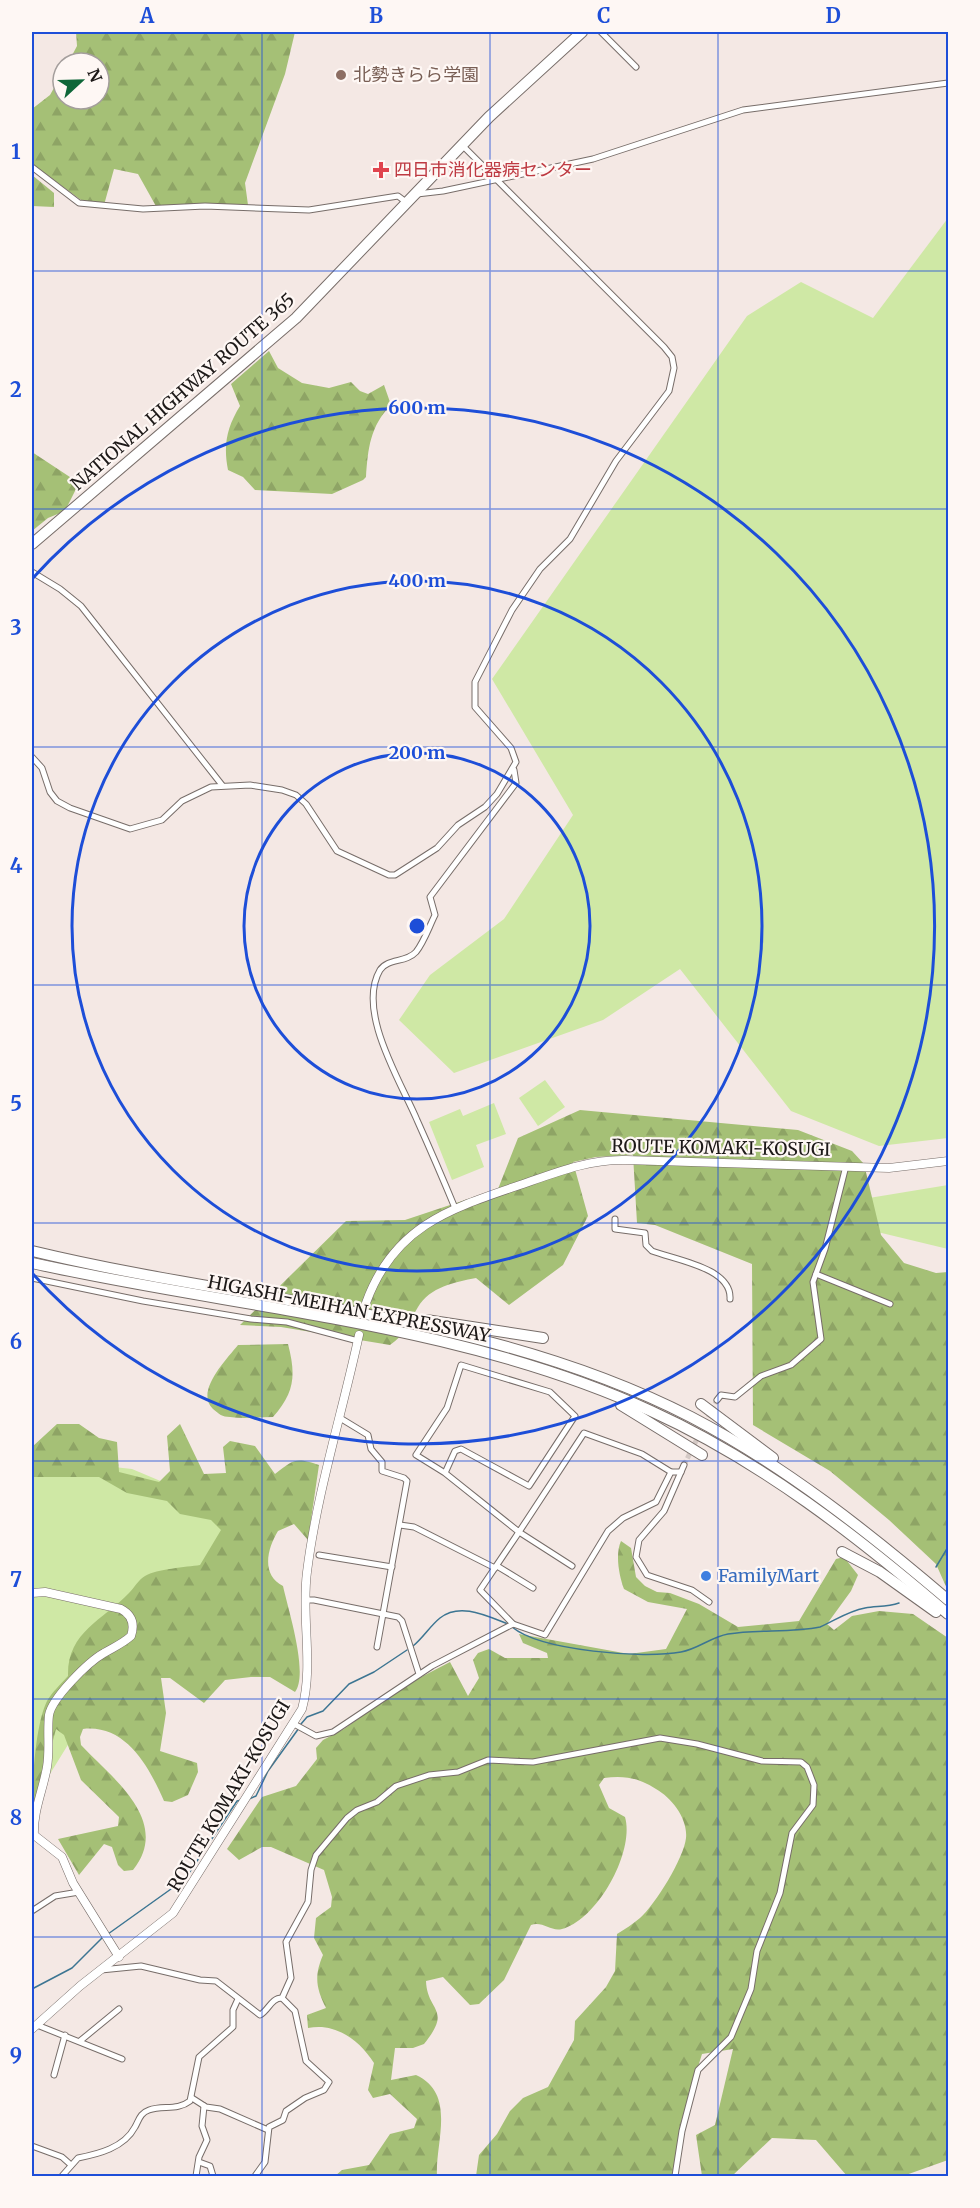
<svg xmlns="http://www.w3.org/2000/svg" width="980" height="2208" viewBox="0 0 980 2208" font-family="Merriweather,'Noto Sans JP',serif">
<defs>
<pattern id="forest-firs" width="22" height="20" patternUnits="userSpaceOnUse" patternTransform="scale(1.5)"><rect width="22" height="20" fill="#a5c076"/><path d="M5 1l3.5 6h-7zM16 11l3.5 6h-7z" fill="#8ea465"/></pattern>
</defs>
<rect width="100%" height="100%" fill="#f4e8e4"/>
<!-- grass -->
<g fill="#cfe8a5">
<polygon points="948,218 948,1138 879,1146 791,1111 680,969 603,1020 454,1073 399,1020 430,975 504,919 573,815 492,679 747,316 801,282 873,318"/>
<polygon points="545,1080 565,1107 538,1126 519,1098"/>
<polygon points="494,1103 506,1134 476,1145 484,1167 452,1180 429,1122 460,1109 463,1116"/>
<polygon points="948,1185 948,1249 865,1229 863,1199"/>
<polygon points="32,1458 132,1469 234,1512 230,1573 95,1701 32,1803"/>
</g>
<!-- forest -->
<g fill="url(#forest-firs)">
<polygon points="76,32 295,32 285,74 245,183 248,205 157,208 138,174 114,169 104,205 81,200 32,164 32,109 50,95 63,72 63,99 99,99 99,63 68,63 77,46"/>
<polygon points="32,175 54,193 54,207 32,206"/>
<path d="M269,351L278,368L302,383L329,388L351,382L360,391L368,394L384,385L391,405C370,426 368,449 366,477L363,480L332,494L255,490L243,477L228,470C223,445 227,427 240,406L231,384Z"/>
<polygon points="32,452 79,483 65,511 48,518 32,531"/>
<path d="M580,1110L798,1130L852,1151L864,1164L881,1235L904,1263L936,1273L948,1272V1591L936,1564L889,1520L830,1471L753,1425L752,1264L655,1225L637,1223L633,1155L596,1157L573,1162L588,1216L563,1265L509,1305L476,1278C455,1282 430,1287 418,1307C409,1322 405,1335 390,1345L281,1327L240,1325L346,1221L405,1220L498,1189L518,1138Z"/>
<path d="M288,1344C296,1375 295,1392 273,1417C259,1417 244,1419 230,1417C222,1417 219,1414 213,1409C195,1392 225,1361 238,1345Z"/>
<path d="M57,1424H79L99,1438L117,1442L119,1472L159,1482L170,1471L167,1436L180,1424L204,1474L226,1473L223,1447L230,1441L255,1446L275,1474C294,1459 296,1457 319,1465L308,1540L294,1524L278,1531C267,1549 261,1575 283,1586C288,1609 309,1674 295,1692L270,1677H251L225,1680L204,1703L170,1678H161L166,1713L160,1751L197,1763L198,1772L188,1795L172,1802L164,1801C149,1767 126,1724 83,1729L80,1737L81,1745C112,1778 172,1821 133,1870L124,1871L118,1865L112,1847L104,1844L79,1875L58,1839L118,1826L119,1817L81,1780L64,1735L56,1729L32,1820C32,1790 34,1728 47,1701C52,1692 61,1684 68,1676C67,1632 102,1621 129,1593C134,1588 139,1579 145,1576C157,1569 186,1567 200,1565L221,1530L211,1520L180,1514L167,1501L127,1493L99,1477H32V1447Z"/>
<path d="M621,1541L631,1548L636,1577L645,1586L657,1592L670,1593L699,1604L738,1627L799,1621L836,1559L844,1557L858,1575L851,1591L827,1624L834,1630L852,1616L879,1611L913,1614L948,1638V2160L903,2176H847L816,2140L772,2138L732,2176H702L696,2135L715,2125L733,2049L702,2054L681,2122L673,2176H476L479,2155L497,2134L510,2111L523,2098L548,2087L574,2040L575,2021L606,1987L615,1971L617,1934C625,1929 633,1924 640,1918C655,1905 684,1858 686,1838C688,1819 672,1798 656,1789C639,1778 624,1775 604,1778L599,1785L609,1808L625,1817C635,1852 597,1920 562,1929C551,1932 543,1921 531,1925L504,1980L479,2004L470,2005L443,1977L426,1981C427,2012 453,2008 424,2044L413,2048H395L391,2080L416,2075C457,2094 435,2142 437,2176H335L342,2170L369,2165L390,2134L414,2128L417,2119L390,2094L373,2098L368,2090L374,2063C360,2041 336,2022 308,2028L307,2015L326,2008C316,1988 314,1976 323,1955L314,1938L316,1918L331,1907L332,1897L324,1870L271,1847H262L239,1860L227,1849L262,1797L296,1786L317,1759L316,1748L323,1740L344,1729L404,1686L450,1662L468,1696L479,1678L473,1660L478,1653L489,1649L505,1658H548L547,1653L523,1643L519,1634L629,1654L666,1649L687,1609L648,1602L624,1589C619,1576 615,1554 621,1541Z"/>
</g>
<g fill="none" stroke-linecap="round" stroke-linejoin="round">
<!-- stream -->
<g stroke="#3c7592" stroke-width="1.5">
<polyline points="936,1567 948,1547"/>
<path d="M512,1627C541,1651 644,1659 681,1652C698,1649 711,1637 728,1634C757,1629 791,1633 820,1627C834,1621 848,1611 865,1608C877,1606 887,1607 899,1603"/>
<path d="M413,1646C423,1638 430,1626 440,1618C460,1602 487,1616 508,1624"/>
<polyline points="301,1724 307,1717 323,1711 349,1684 374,1672 407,1650"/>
<polyline points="249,1799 256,1796 268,1771 299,1728"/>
<polyline points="108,1934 185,1879 237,1801 242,1800"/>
<polyline points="32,1989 72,1968 102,1938"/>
</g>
<!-- street-tunnel -->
<g stroke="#d4c9c5" stroke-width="5" stroke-dasharray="5 2.5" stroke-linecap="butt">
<polyline points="705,1424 717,1400"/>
<polyline points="684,1465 699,1435"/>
</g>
<defs>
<g id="street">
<polyline points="601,32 636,67"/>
<polyline points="32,167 79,203 143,209 205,206 309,210 398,196 406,202"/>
<polyline points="417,194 443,191 593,159 743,110 948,83"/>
<polyline points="32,572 60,589 81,606 222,785"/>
<polyline points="32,757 42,768 50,792 57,801 70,808 130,829 162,820 182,801 211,787 250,785 282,790 296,795 306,804 337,851 389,875 395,875 437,848 458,825 485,807 497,794 516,762 511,748 475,707 475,682 512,610 540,569 570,539 616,461 669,391 674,368 672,357 664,347 462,145"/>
<path d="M455,1208C443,1179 430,1149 417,1120C401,1082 356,1011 380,970C388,958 406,963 416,952C424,942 429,927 435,915L430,897L516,783L514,770"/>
<path d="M615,1219V1229L645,1233L646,1245L652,1251C676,1260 732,1268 730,1299"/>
<polyline points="816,1274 890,1304"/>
<polyline points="32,1278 143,1301 251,1319 287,1322 358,1341"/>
<polyline points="717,1400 721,1395 735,1397 761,1376 791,1365 821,1339 813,1282 825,1249 846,1166"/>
<polyline points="340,1418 368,1435 371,1449 382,1462 382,1471 404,1478 407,1481 377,1647"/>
<polyline points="684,1465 664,1511 639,1540 636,1557 647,1575 692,1590 709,1602"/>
<polyline points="445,1473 455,1451 461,1449 529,1486 575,1416 550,1392 461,1365 447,1408 416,1455 445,1473 519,1532 584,1433 642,1454 671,1472 681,1472"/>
<polyline points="400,1525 414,1527 495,1568"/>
<polyline points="319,1555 392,1567"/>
<polyline points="497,1566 533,1588"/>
<polyline points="305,1600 314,1600 398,1617 402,1621 419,1674"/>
<polyline points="513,1624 480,1590 519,1532 572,1566"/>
<polyline points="294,1724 316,1736 333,1732 432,1666 513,1624 545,1635 608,1531 623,1518 656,1502 671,1472"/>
<polyline points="32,1911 55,1896 79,1892"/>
<path d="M101,1970L141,1966L200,1980L216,1981L260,2015C269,2010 271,1998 282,1998L291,1978L286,1942L308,1902L311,1870L316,1855L347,1818L357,1810L377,1802L396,1786L429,1775L458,1772L488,1760L533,1762L660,1738L697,1744L762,1761L801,1762L807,1767L814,1785L813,1805L792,1833L780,1893L757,1951L751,1989L731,2037L698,2070L682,2131L675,2176"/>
<polyline points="37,2025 122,2059"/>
<polyline points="80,2041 119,2009"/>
<polyline points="54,2075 65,2035"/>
<polyline points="192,2098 206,2107 220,2109 268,2130"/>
<polyline points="32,2146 62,2157 71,2165"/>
<polyline points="199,2162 210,2166 213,2176"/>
<path d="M62,2176L78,2158C98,2154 124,2148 135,2127C139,2120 140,2113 149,2110C163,2105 177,2111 190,2101L199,2057L233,2027V2010L238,1999"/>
<polyline points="196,2176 199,2157 207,2140 202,2126 204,2106"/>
<polyline points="255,2176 265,2162 269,2127 283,2120 286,2111 305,2098 324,2090 329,2082 306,2061 295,2011 282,1998"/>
</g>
<g id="secondary">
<path d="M366,1303C394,1225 452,1208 523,1184C557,1172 590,1159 626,1160L889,1168L948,1161"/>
<path d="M32,1593L45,1592L121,1609C132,1615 135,1624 131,1636C122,1644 114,1647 104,1653C88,1662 52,1698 49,1715C47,1732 50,1750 47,1767C43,1790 33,1811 34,1835L62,1857L73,1883L119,1957"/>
<path d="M32,2029L80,1986L173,1913L302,1709C314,1665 301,1617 307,1572C317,1492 342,1414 359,1335"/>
</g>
<g id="highway">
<polyline points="32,544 296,318 489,117 582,32"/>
<path d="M32,1251C252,1304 486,1312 691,1417C785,1466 868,1532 948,1600"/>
<path d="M32,1263C238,1309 457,1322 651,1411C761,1461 857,1536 948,1614"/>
<polyline points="426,1320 543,1338"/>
<polyline points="701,1404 773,1458"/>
<polyline points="621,1405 702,1455"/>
<polyline points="842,1552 880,1572 936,1612"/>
</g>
</defs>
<!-- street casing -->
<use href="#street" stroke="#776d69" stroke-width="7"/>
<!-- secondary casing -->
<use href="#secondary" stroke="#776d69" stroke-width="9"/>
<!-- highway casing -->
<use href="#highway" stroke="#776d69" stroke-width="12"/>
<!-- street -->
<use href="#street" stroke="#fff" stroke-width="5"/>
<!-- secondary -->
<use href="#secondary" stroke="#fff" stroke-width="8"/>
<!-- highway -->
<use href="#highway" stroke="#fff" stroke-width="10"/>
</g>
<!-- grid -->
<path fill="none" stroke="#1d4ed8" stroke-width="1.5" stroke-opacity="0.55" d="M262,32V2176M490,32V2176M718,32V2176M32,271H948M32,509H948M32,747H948M32,985H948M32,1223H948M32,1461H948M32,1699H948M32,1937H948"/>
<!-- distance rings -->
<g fill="none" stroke="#1d4ed8" stroke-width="3">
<circle cx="417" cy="926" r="173"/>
<circle cx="417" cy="926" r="345"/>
<path d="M32 579A518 518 0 1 1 32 1273"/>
</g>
<!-- markers -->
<circle fill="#8d6e63" stroke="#fef7f4" stroke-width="2" cx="341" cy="75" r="6"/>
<path fill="#e0444e" stroke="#fef7f4" stroke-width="2" d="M378 161h6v6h6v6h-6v6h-6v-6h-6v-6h6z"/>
<circle fill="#3f7fe0" stroke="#fef7f4" stroke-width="2" cx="706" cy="1576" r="6"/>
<g text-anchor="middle" stroke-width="4.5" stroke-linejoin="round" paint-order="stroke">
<!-- education labels -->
<g font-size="18" fill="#785e54" stroke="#fef7f4" text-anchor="start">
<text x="353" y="81">北勢きらら学園</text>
</g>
<!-- health labels -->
<g font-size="18" fill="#be3a42" stroke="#fef7f4" text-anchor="start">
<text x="394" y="176">四日市消化器病センター</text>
</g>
<!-- street labels -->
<g font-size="18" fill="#1d1918" stroke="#fef7f4">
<text transform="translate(183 392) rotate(-41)" y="6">NATIONAL HIGHWAY ROUTE 365</text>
<text transform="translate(721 1148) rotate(1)" y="6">ROUTE KOMAKI-KOSUGI</text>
<text transform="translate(349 1309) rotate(11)" y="6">HIGASHI-MEIHAN EXPRESSWAY</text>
<text transform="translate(229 1796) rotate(-59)" y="6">ROUTE KOMAKI-KOSUGI</text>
</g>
<!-- shop labels -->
<g font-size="18" fill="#366cbe" stroke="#fef7f4" text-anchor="start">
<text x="718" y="1582">FamilyMart</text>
</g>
</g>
<circle cx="417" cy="926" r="9" fill="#1d4ed8" stroke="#fef7f4" stroke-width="3"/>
<g font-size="18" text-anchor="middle" font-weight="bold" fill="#1d4ed8" stroke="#fef7f4" stroke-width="4.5" stroke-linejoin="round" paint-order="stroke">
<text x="417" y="414">600 m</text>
<text x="417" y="587">400 m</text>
<text x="417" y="759">200 m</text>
</g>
<!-- border -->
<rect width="980" height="2208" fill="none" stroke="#fef7f4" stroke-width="66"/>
<!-- north arrow -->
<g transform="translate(81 81) rotate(68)"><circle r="28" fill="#fef7f4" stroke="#a49e9c" stroke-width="1.5"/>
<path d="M0-4.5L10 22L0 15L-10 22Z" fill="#0e6638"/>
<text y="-9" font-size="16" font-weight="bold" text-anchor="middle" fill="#1d1918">N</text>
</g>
<rect x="33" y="33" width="914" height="2142" fill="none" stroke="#1d4ed8" stroke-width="2"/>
<g font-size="20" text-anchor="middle" font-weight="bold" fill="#1d4ed8">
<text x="147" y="23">A</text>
<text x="376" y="23">B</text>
<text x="604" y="23">C</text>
<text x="833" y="23">D</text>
<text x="16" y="159">1</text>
<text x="16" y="397">2</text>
<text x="16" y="635">3</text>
<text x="16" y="873">4</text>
<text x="16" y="1111">5</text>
<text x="16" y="1349">6</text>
<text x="16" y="1587">7</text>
<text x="16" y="1825">8</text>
<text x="16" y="2063">9</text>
</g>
</svg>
